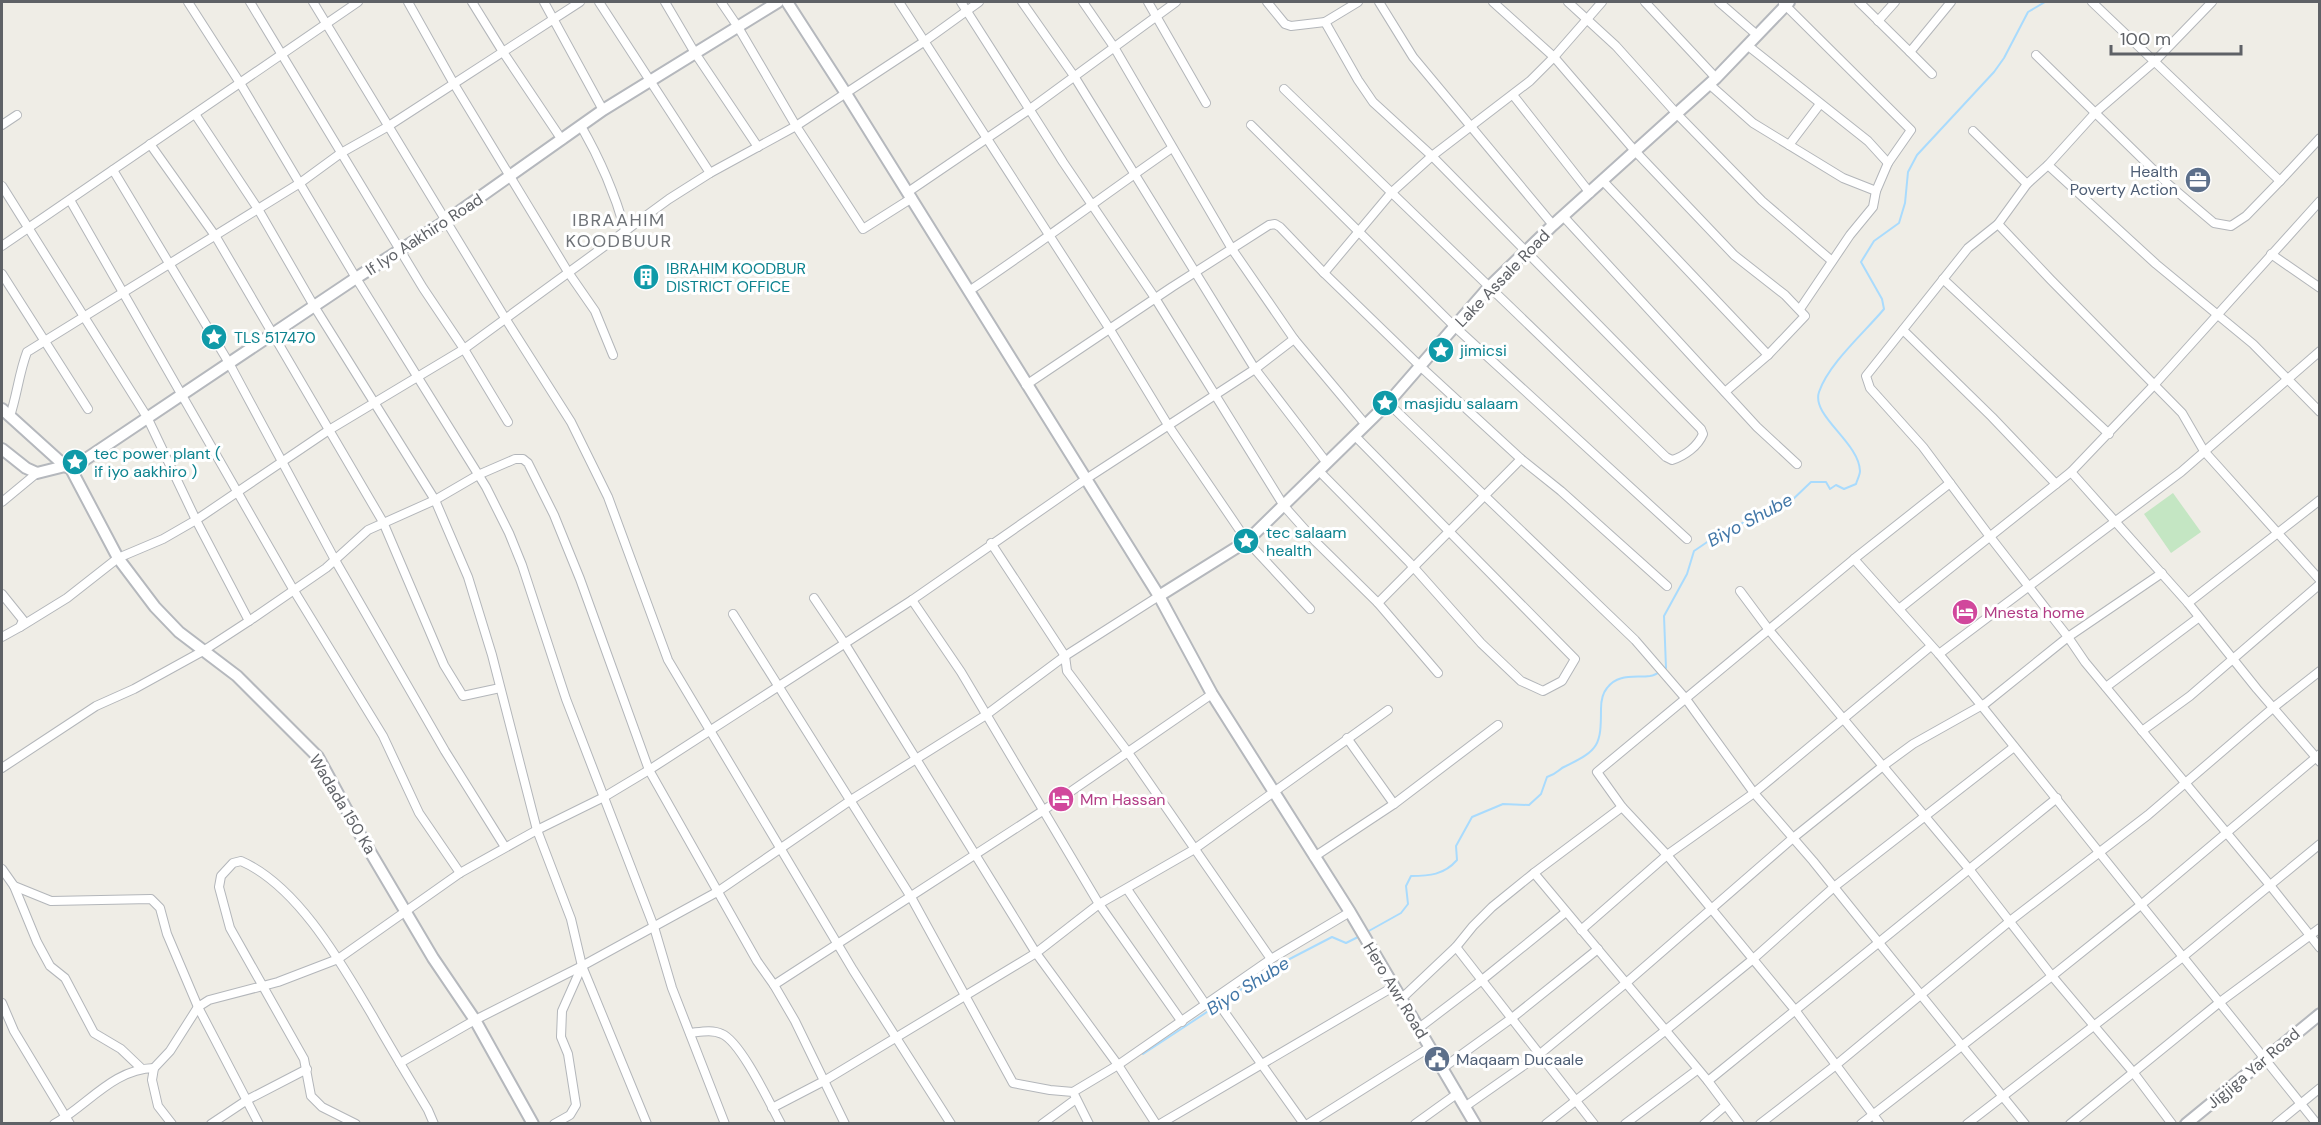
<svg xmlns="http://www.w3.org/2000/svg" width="2321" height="1125" viewBox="0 0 2321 1125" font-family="'DM Sans',sans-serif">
<rect width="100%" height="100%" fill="#efede6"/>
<!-- garden -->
<polygon fill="#c4e6c3" points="2173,493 2201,532 2171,553 2144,514"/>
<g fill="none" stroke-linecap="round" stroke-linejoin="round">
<!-- stream -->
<g stroke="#a9dbfd" stroke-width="2">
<path d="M1367,932L1401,913L1408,904L1406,886L1411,876C1429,876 1444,875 1457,860L1456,846L1472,817L1503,804L1529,805L1541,794L1547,777C1559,773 1558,769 1566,766C1599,750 1601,745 1601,709C1601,701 1602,694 1607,688C1618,673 1635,678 1650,676C1656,675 1661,671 1666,668L1664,616L1687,574L1694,551L1719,534L1775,508L1788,504L1811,482H1826L1830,489L1836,485L1844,489L1856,484C1857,480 1860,475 1860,471C1859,442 1811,416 1819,392C1829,363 1865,332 1884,309L1882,299L1861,262L1874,241L1899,223L1905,203L1908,172L1917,155L1994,72L2004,58L2028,12L2045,2"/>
<polyline points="1143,1054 1280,964 1332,937 1346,943 1358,937"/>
</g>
<defs>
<g id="street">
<polyline points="188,2 240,83 356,278 486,487 509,533 522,565 566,699 654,927 672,988 725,1124"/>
<polyline points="250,2 423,288 464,349 508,422"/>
<polyline points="313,2 505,318 571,422 608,497 668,660 853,970 951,1124"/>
<polyline points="408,2 454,84 568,272 595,311 613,355"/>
<polyline points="472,2 503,52 562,140"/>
<polyline points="544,2 603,110"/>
<polyline points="599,2 710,173"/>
<polyline points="665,2 695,53 758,147"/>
<polyline points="721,2 738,27 796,126 863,229 912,198"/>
<polyline points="899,2 1109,328 1168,425 1247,541 1310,609"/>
<polyline points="961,2 1063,162 1155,298 1284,506 1316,542 1378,603 1438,673"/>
<polyline points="1022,2 1074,76 1255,369 1294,339"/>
<polyline points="1083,2 1114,47 1232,249 1294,339 1366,425"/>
<polyline points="1148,2 1206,103"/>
<polyline points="1267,2 1285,24 1291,26 1325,22"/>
<polyline points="1379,2 1413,57 1553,225"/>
<polyline points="1493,2 1554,57 1635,151 1734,255 1785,295 1805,316 1768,355 1725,392"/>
<polyline points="1568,2 1616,46 1677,114 1762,201 1832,261"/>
<polyline points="1645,2 1716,78"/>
<polyline points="1719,2 1757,35"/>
<polyline points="1859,2 1910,52 1951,2"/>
<polyline points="2212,2 2154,62 2096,112 2048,165 2027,184 1998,224 2051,280 2182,413 2204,451 2320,580"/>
<polyline points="1783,3 1911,130 1888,163 1876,191 1873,207 1850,235 1800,309"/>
<polyline points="1878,21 1895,2"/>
<polyline points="1747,45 1868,141 1888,163"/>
<polyline points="1910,52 1932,74"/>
<polyline points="2036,55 2168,184 2214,223 2231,226 2246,216 2280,181 2092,2"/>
<polyline points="1709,84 1753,123 1843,178 1876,191"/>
<path d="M1284,89L1666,457L1672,460C1685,456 1698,446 1703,434L1701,429L1432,156L1373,102L1358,80L1325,22L1358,2"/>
<polyline points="1513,95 1590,193"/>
<polyline points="195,114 258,209 314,306 435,500 468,577 492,655 537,830 571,919 582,966 647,1124"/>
<polyline points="2,125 17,115"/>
<polyline points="1251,125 1454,326 1687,539"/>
<path d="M581,126C600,159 615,194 625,230"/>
<polyline points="1973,131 2027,184"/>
<polyline points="150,144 216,237 383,522 444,665 463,696 500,688"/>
<polyline points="1789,145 1820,104"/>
<polyline points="2048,165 2156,264 2253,344 2320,412"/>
<polyline points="113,170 229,363 335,560 445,751 505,847"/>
<polyline points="1603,181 1768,355"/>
<polyline points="2280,181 2320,138"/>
<polyline points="2,186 147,417 196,520 249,621"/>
<polyline points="908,192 1030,109 1176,2"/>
<polyline points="70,200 293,589 383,736 419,813 460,873"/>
<polyline points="1563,216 1757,427 1797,464"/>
<polyline points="1998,224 1968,248 1866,376 1870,388 1923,447 1991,538 2068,637 2085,662 2269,884 2320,948"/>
<polyline points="2,246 358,2"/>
<polyline points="2271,254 2320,288"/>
<polyline points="1324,273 1421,367 1521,459 1561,491 1667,586"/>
<polyline points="2,274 88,409"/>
<polyline points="1943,279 2109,434"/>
<path d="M969,291C1038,245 1104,195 1172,148"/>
<polyline points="1903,330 1992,417 2056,484"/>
<polyline points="1026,385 1172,287 1269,225 1275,224 1280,227 1324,273 1391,193 1432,156 1530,81 1554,57 1602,2"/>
<polyline points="1388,403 1635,640 1686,699 1754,793 1813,861 2025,1124"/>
<path d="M10,416C17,395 19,373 27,352L300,183L341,153L387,127L580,2"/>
<polyline points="1320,472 1409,562 1481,643 1521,681 1543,691 1562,681 1575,659 1355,436"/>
<polyline points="2071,472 2188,603 2257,689 2320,762"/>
<polyline points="2,502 37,473"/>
<polyline points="991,543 1065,656 1067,671 1127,751 1271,959"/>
<polyline points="1854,559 1939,654 1981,705 2317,1124"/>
<polyline points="1740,591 1769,630 1969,869 2052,976 2133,1072 2172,1124"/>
<polyline points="2,594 23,620 20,627 2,637"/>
<polyline points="912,600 961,672 1099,904 1182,1022"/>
<polyline points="1378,603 1521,459"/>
<polyline points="2188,603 2320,500"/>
<polyline points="1899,609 2071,472 2155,384 2320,201"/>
<polyline points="733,614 911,897 1013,1083 1050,1090 1073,1092 1089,1124"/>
<polyline points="20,627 67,598 118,558 163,539 196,520 329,430 464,349 669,199 710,173 796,126 925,41 979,2"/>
<polyline points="1939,654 2181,472 2320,351"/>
<polyline points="2106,687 2198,618"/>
<polyline points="2142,731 2190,696 2320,584"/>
<polyline points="1347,738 1394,804"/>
<polyline points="2,768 96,706 134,689 203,651 249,621 326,568 368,530 435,500 478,475 515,459 523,459 528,463 554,515 580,579 649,770 757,961 774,985 795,1021 845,1124"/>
<polyline points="1314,857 1394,804 1498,725"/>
<polyline points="2,869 14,886 51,901 151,899 160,908 167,934 198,1007 259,1124"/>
<polyline points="1534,873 1708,1081 1740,1124"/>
<polyline points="14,886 37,942 50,966 65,978 94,1033 121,1049 141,1068"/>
<polyline points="1127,889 1206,1005"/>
<polyline points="1581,930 1667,855 1754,793 1931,646"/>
<polyline points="1456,947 1594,1124"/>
<polyline points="774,985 1044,810 1212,694"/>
<polyline points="1400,1000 1456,947 1473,926 1492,907 1534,873 1622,807"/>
<polyline points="2,1003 14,1031 70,1124"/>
<polyline points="1223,1010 1304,1124"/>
<polyline points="1419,1028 1482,980 1566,912"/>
<path d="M690,1033C700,1032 712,1029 722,1034C741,1042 770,1104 781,1124"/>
<polyline points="400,1063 475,1020 582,966 717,892 851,800 986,715 1065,656 1159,596"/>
<polyline points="1443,1068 1512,1018 1598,949"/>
<polyline points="1708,1081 2057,798"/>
<polyline points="1073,1092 1118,1065 1271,959 1350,912"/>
<polyline points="1466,1106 1540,1054 1626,983 1793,838 1883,766 1913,744 1986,703 2068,637 2162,573"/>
<polyline points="772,1108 824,1081 1036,953 845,644 814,598"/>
<path d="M54,1124C88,1105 113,1069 154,1068"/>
<polyline points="172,1124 158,1106 152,1080 154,1068 170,1051 198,1007 209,1000 278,982 338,959 460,873 537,830 604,797 649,770 912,600 1086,479 1255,369 1327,463"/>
<polyline points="211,1124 247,1100 307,1069"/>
<path d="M356,1124L322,1107L311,1096L304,1059L230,928L219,887L221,876L233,863L241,861C298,886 341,963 372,1015C390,1047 409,1078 428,1110L434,1124"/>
<polyline points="554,1124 570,1115 576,1105 568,1054 561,1037 562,1011 582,966"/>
<polyline points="1042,1124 1076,1099"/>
<polyline points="1156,1124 1118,1065 1036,953 1099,904 1193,850 1388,710"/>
<polyline points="1160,1124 1393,987"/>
<polyline points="1308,1124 1430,1047"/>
<polyline points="1415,1124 1458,1093"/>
<polyline points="1546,1124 1666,1030 1752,960 1834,887 2014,747"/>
<polyline points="1625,1124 1697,1070"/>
<polyline points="1704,1124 1726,1105"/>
<polyline points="1760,1124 1836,1065 2010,921 2148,815 2274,707 2320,671"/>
<polyline points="1861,1124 2052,976 2142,904 2320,754"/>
<polyline points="1880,1124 1795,1010 1667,855 1622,807 1597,772 1854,559 1950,483"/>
<polyline points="1967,1124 2184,956 2320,844"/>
<polyline points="2070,1124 2220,1002 2320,928"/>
<polyline points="2276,1124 2320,1088"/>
</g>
<g id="secondary">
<polyline points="787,2 845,92 1159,596 1212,694 1350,912 1475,1124"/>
<polyline points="2,409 65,466 71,469 118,558 155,607 179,632 237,676 318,757 362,838 433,958 475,1020 533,1124"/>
<polyline points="2,449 26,468 37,473 65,466"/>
<polyline points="71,469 356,278 446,221 603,110 778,2"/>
<polyline points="1159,596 1247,541 1388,403 1488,288 1553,225 1716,78 1789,2"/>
<polyline points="2186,1124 2320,1014"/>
</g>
</defs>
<!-- street casing -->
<use href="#street" stroke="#b3b6ba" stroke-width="10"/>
<!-- secondary casing -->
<use href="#secondary" stroke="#b5b8bd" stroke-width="14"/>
<!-- street -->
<use href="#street" stroke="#fff" stroke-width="8"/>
<!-- secondary -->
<use href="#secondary" stroke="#fff" stroke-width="10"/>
</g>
<!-- icons -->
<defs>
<symbol id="office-disc" viewBox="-11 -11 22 22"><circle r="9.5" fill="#5c6f8a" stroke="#fff"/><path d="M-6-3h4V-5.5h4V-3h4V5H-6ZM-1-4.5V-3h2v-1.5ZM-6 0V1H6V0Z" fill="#fff"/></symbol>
<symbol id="building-disc" viewBox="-11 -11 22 22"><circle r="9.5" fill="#0f9aa8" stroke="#fff"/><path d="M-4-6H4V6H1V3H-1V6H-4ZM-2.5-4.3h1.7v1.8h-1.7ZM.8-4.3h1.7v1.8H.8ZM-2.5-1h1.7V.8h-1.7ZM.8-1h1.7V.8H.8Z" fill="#fff"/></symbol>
<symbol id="sight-disc" viewBox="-11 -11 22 22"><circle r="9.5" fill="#0f9aa8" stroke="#fff"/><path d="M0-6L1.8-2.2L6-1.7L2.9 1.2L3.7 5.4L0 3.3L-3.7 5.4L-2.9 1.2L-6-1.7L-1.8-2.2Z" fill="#fff"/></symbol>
<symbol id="hotel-disc" viewBox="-11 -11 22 22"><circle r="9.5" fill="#d1479c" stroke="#fff"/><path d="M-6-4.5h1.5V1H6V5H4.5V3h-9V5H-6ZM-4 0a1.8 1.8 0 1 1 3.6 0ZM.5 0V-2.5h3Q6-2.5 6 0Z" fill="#fff"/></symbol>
<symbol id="civic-disc" viewBox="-11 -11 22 22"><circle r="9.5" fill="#5c6f8a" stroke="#fff"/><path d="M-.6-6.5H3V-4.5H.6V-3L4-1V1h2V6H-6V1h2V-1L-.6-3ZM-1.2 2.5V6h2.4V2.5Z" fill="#fff"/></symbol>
</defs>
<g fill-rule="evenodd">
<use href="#office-disc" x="2183" y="165" width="30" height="30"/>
<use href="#building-disc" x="631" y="262" width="30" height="30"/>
<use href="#sight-disc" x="199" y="322" width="30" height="30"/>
<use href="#sight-disc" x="1426" y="335" width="30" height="30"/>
<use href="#sight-disc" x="1370" y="388" width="30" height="30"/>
<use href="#sight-disc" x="60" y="447" width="30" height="30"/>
<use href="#sight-disc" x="1231" y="526" width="30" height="30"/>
<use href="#hotel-disc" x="1950" y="597" width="30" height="30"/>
<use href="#hotel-disc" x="1046" y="784" width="30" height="30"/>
<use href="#civic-disc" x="1422" y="1044" width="30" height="30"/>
</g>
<g text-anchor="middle" stroke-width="6" stroke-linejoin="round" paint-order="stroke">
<!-- service labels -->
<g font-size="16" fill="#4e5e75" stroke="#fff" text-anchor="end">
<text x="2178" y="177">Health<tspan x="2178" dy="18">Poverty Action</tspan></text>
<text x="1456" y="1065" text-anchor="start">Maqaam Ducaale</text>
</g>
<!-- street labels -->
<g font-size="16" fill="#5e6166" stroke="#fff">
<text transform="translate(424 234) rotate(-33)" y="6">If Iyo Aakhiro Road</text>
<text transform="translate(1502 278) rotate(-46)" y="6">Lake Assale Road</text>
<text transform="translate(343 804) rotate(59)" y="6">Wadada 150 Ka</text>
<text transform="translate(1396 990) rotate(59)" y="6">Hero Awr Road</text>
<text transform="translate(2253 1068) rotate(-40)" y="6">Jigjiga Yar Road</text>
</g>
<!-- culture labels -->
<g font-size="16" fill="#0d838f" stroke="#fff" text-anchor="start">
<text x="666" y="274">IBRAHIM KOODBUR<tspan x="666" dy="18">DISTRICT OFFICE</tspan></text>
<text x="234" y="343">TLS 517470</text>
<text x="1460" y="356">jimicsi</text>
<text x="1404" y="409">masjidu salaam</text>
<text x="94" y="459">tec power plant (<tspan x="94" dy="18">if iyo aakhiro )</tspan></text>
<text x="1266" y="538">tec salaam<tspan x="1266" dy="18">health</tspan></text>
</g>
<!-- hotel labels -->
<g font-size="16" fill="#b23c85" stroke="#fff" text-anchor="start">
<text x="1984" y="618">Mnesta home</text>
<text x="1080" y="805">Mm Hassan</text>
</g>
<!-- neighbourhood labels -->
<g font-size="18" letter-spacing="1.5" fill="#6f7378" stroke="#fff">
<text x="619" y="226">IBRAAHIM<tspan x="619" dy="21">KOODBUUR</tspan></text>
</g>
<!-- water labels -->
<g font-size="18" font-style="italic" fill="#4176a7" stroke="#fff">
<text transform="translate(1750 520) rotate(-28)" y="6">Biyo Shube</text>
<text transform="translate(1248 986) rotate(-32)" y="6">Biyo Shube</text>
</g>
</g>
<!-- border -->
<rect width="2321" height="1125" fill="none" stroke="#5e6166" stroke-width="6"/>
<!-- scale -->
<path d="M2111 45v9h130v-9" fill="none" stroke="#5e6166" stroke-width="3"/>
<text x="2120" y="45" font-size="18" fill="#5e6166" stroke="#ffffff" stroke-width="4.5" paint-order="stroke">100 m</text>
</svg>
